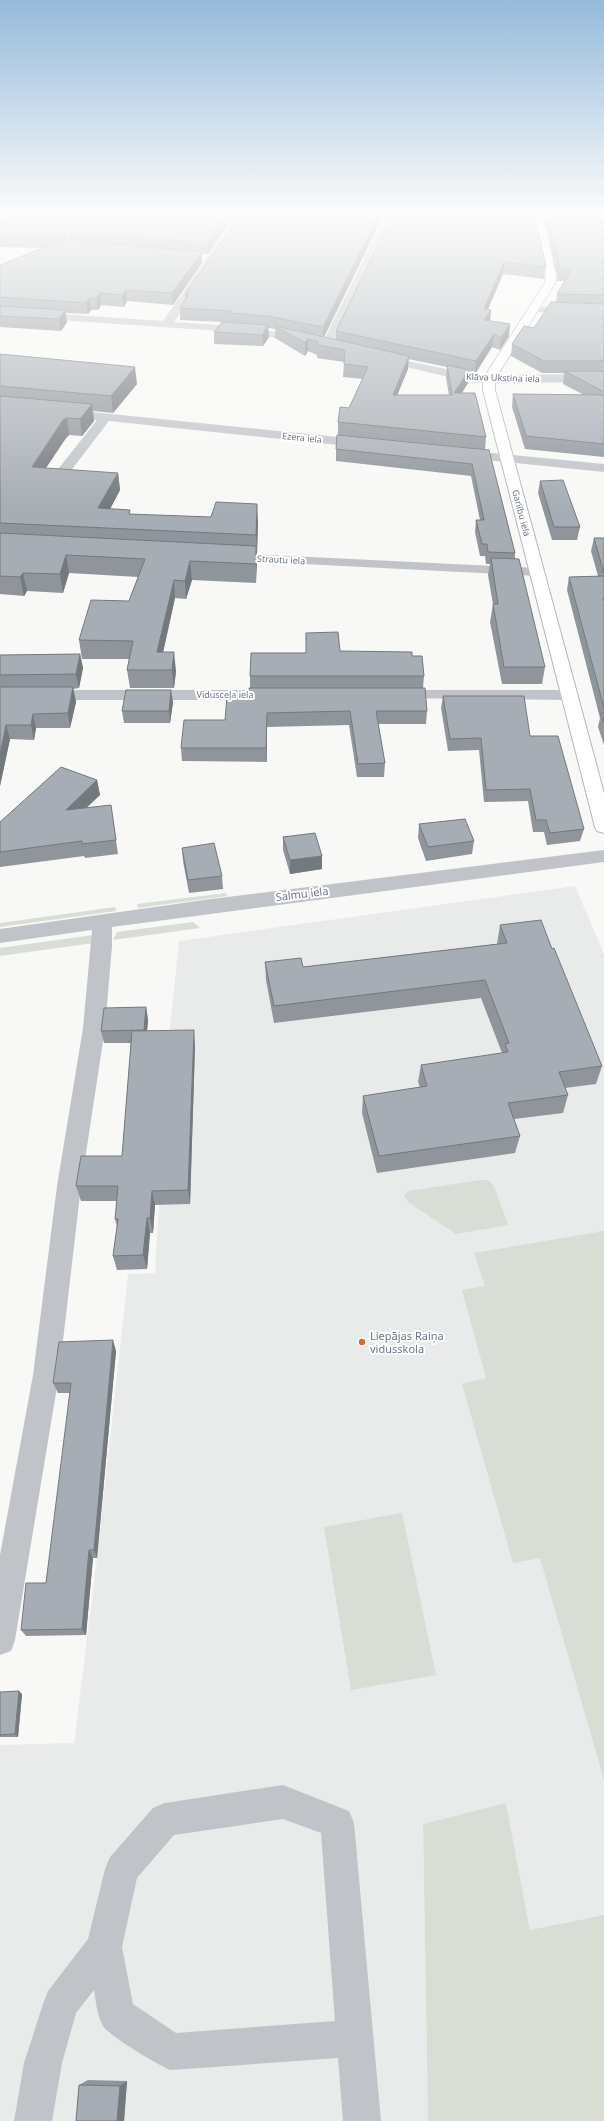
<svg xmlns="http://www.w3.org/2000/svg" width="604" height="2121" viewBox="0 0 604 2121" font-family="'Noto Sans',sans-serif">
<rect width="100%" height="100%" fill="#f8f9f6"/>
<!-- built -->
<polygon fill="#e9eaea" points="575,886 604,954 604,1915 530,1930 506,1803 423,1824 428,2121 0,2121 0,1745 74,1743 97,1558 128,1274 155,1273 159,1205 190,1204 168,1047 179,941"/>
<!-- green -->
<g fill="#d8ddd6">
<polygon points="226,893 227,896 138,908 137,904"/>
<polygon points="115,907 116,911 0,927 0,923"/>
<polygon points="193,922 200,928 113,940 117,932"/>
<polygon points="93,935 94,943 0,956 0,948"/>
<polygon points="481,1180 488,1180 494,1186 508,1225 456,1234 408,1202 404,1196 408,1191"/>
<polygon points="604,1231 604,1780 540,1558 513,1563 462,1384 486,1378 462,1290 485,1286 474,1253"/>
<polygon points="402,1513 436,1675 351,1690 324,1527"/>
<polygon points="506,1803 530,1930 604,1915 604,2121 428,2121 423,1824"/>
</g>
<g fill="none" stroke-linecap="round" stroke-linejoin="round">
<defs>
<polygon id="highway" points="532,212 542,212 556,276 555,283 495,379 495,390 604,793 604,833 597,831 595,827 483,390 483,379 545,283 546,276"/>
</defs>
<!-- highway casing -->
<use href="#highway" stroke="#b4b7bb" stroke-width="2"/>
<!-- minor -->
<g fill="#c0c4c8" fill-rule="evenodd">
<polygon points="239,212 249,212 174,322 250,327 309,339 311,341 309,343 305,344 250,333 0,316 0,310 163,321"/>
<polygon points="387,212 397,212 333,346 331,348 323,348 321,346"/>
<polygon points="534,307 604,308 604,314 530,312 529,310 530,308"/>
<polygon points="380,355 474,375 604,374 604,382 474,383 376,360 374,358 376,356"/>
<polygon points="63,409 367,440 373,444 367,448 109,421 63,481 58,482 51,478 97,420 59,416 57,413"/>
<polygon points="461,450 604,464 604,472 456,457 455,454"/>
<polygon points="227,553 538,568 543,569 545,572 543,575 538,576 222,560 220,557 222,554"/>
<polygon points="0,690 279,690 285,692 287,695 285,698 279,700 0,700"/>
<polygon points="395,690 571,690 577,692 579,695 577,698 571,700 389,698 387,695 389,692"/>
<polygon points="604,850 604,862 112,927 112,946 105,1028 81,1186 59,1375 15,1640 11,1651 0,1655 0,1555 33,1375 57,1186 83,1028 92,930 0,943 0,929 211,899"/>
<path d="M283,1785L349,1811L354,1823L381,2121H343L338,2058L171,2070C159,2066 108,2035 103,2026C97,2015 96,2002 94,1990L76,2013L62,2063L52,2121H14L24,2063L43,2004L48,1991L88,1939L105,1869L110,1857L153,1808L165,1803ZM283,1819L321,1833L335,2021L176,2033L133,2004L122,1947L137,1878L174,1835Z"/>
</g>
<!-- highway -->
<use href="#highway" fill="#fff" fill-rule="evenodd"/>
</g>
<!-- wall -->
<g fill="#8f959b" fill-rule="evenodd">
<polygon points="0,212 237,212 208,254 202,254 202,263 173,305 127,301 124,307 101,305 98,310 91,310 88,314 65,313 67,322 61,331 0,327 0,265 42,248 0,247"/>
<path d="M243,212H385L324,337L336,340V331L394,212L546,267L544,279L503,274L488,309L491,310L490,321L509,336L500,350L492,347L475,374L469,372L468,383L462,393L486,437L485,450L515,553V559L545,667L542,684H502L490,622L493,604L488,575L490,564H486L485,556H480L475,532L476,520H480L471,476L336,461V449L338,435V422L349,408L363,379L343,377L344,362L317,358V355L308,351L305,356L275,338V329L268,328L269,337L263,346L214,344V332L222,322L180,320V308L186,299L185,294ZM408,359L447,367L446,378L449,395H397L408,369Z"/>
<polygon points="543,212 604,212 604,457 525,449 512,407 513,394 584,395 563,384 564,373 542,373 511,356 512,344 534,328 556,302 557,294 564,281 557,281 557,276"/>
<polygon points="0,354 137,384 113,413 93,411 94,421 82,436 69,435 66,438 46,468 118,473 120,490 110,509 131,514 258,522 257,553 256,553 256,583 192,580 186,599 175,598 163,652 176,671 174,688 130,688 127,670 129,659 82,659 79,640 129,601 138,577 69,573 63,593 27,591 24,596 0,594"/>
<polygon points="540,481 580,527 577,540 552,540 538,493"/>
<polygon points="594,538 604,538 604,745 598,727 600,718 567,590 569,577 598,576 591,551"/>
<polygon points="340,651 412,656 424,676 423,688 427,711 426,724 378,724 385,763 384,777 357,777 349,725 267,727 267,762 182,761 181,748 225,720 249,696 250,688 250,676 306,653"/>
<polygon points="80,654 83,668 79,688 73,689 76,702 70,728 36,728 34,740 10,739 0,786 0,655"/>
<polygon points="443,696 530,736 584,829 580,841 547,845 544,832 533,832 528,801 484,802 479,750 448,751 441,708"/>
<polygon points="173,702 170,723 124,723 122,711"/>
<polygon points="97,780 100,795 86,808 113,819 118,854 85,858 84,856 0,867 0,822"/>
<polygon points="419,824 474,841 472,854 426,861 418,838"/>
<polygon points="283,837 322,869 290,874 283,850"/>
<polygon points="182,848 222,876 223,889 189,893 183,861"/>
<polygon points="500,925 602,1066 596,1084 565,1088 568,1095 563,1113 514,1119 520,1136 515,1153 377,1173 362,1113 363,1096 420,1087 418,1082 421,1065 502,1053 481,998 274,1023 266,980 265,962 303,967 497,944"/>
<polygon points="146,1007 148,1020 147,1031 195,1046 190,1204 155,1205 153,1233 150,1233 147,1269 117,1270 113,1256 117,1226 115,1219 117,1201 81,1201 76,1186 122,1156 131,1043 104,1043 101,1031"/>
<polygon points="116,1351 97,1558 93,1558 86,1635 26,1636 21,1630 46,1583 70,1393 58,1393 53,1383"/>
<polygon points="0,1692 22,1694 18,1737 0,1737"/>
<polygon points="88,2080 127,2081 124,2121 76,2121 79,2085"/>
</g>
<!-- shaded-wall -->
<g fill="#74797e">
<polygon points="229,212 237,212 208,254 208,243"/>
<polygon points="380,212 385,212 323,339 323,327"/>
<polygon points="74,233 75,244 72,247 70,236"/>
<polygon points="202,252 202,263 173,305 172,293"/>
<polygon points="504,262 503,274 483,321 484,309"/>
<polygon points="126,290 127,301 124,307 122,295"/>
<polygon points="100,293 101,305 98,310 96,299"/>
<polygon points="89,298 91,310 88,314 86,303"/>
<polygon points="65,310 67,322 61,331 59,319"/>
<polygon points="491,310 490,321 484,320"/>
<polygon points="510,324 509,336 500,350 501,338"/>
<polygon points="268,325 269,337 263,346 262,335"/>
<polygon points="494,334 492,347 475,374 476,361"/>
<polygon points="308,339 308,351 305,356 305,343"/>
<polygon points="409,356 408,369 392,408 393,395"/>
<polygon points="135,367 137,384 113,413 111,396"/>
<polygon points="469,370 468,383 453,406 454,393"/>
<polygon points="92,404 94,421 82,436 80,419"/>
<polygon points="67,418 69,435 66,438 35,484 32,467 63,420"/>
<polygon points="118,473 120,490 101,526 98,508"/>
<polygon points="257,504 258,522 257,553 256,535"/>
<polygon points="256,546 257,564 256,583"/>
<polygon points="66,555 69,573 63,593 60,574"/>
<polygon points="190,561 192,580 186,599 185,581"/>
<polygon points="23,573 27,591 24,596 20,577"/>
<polygon points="174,580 175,598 159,671 157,652"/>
<polygon points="174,652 176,671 174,688 172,670"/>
<polygon points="80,654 83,668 79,688 76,674"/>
<polygon points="73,687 76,702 70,728 68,713"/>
<polygon points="171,690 173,702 170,723 169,711"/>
<polygon points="267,713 267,762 266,748"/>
<polygon points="33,714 36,728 34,740 31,725"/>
<polygon points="6,725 10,739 0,786 0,755"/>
<polygon points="97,780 100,795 69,824 66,810"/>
<polygon points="322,856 322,869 290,874 290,860"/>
<polygon points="146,1007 148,1020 146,1043 144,1030"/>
<polygon points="194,1030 195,1046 190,1204 188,1190"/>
<polygon points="152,1191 155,1205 153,1233 150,1218"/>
<polygon points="147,1218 150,1233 147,1269 143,1255"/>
<polygon points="113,1340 116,1351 97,1558 94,1550"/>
<polygon points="89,1550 93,1558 86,1635 82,1629"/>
<polygon points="19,1691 22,1694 18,1737 15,1734"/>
<polygon points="127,2081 124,2121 117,2121 120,2086"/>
</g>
<!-- building -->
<g fill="#a6adb4" stroke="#74797e">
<polygon points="0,212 229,212 208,243 74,233 70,236 71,238 76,241 202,252 172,293 126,290 122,295 100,293 96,299 89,298 86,303 0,297 0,265 67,238 0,236"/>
<polygon points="243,212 380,212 323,327 267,316 229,313 231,311 180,308 189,294 185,294"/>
<polygon points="394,212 534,212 546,267 504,262 484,309 491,310 484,320 510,324 501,338 494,334 476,361 336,331"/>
<polygon points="547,212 604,212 604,295 557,294 571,271 559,269 559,264"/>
<polygon points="551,302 604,304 604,361 544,361 512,344 524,326 534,328"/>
<polygon points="0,306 65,310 59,319 0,316"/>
<polygon points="222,322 268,325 262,335 214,332"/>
<polygon points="275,326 409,356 393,395 452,395 447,365 469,370 454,393 475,393 486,437 338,422 340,407 349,408 368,367 344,364 345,350 317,345 318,342 308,339 305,343"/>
<polygon points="0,354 135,367 111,396 0,386"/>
<polygon points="565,371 604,371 604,392"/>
<polygon points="513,394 604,395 604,444 526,436"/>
<polygon points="0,396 92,404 80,419 67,418 63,420 32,467 118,473 98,508 130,510 129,514 211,517 216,502 257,504 256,535 0,523"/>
<polygon points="337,435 489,450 515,553 488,552 487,544 482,544 476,520 484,520 472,464 336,449"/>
<polygon points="563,480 580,527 554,527 540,481"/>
<polygon points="0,533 256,546 256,564 190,561 185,581 174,580 157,652 174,652 172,670 127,670 133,641 79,640 91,600 129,601 145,559 66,555 60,574 23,573 20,577 0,576"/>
<polygon points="594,538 604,538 604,573"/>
<polygon points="491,558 519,559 545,667 504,667 493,604 498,604"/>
<polygon points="604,576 604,598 603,598 604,601 604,708 569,577"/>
<polygon points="338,632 340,651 412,652 412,656 422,656 424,676 250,676 251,653 306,653 306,633"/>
<polygon points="80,654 76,674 0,675 0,655"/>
<polygon points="0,687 73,687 68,713 33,714 31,725 6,725 0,755"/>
<polygon points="249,688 425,688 427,711 376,711 385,763 358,764 350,711 267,713 266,748 181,748 184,720 225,720 227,696 249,696"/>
<polygon points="126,690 171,690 169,711 122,711"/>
<polygon points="443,696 524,696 530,736 558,736 584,829 550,833 546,820 536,820 530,789 486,790 481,738 450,739"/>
<polygon points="601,713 604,713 604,722"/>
<polygon points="61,767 97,780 66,810 111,805 116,840 82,844 82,841 0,852 0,822"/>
<polygon points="465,819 474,841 428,847 419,824"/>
<polygon points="315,833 322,856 290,860 283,837"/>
<polygon points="214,843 222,876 188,880 182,848"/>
<polygon points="541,920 552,949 554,948 602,1066 559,1072 568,1095 508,1103 520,1136 379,1156 363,1096 427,1086 421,1065 508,1052 505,1044 509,1043 485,980 274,1006 265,962 301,958 303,967 507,943 500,925"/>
<polygon points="146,1007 144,1030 101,1031 104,1008"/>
<polygon points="194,1030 188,1190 152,1191 150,1218 147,1218 143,1255 113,1256 118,1219 115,1219 118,1186 76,1186 81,1156 122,1156 132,1031"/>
<polygon points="113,1340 94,1550 89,1550 82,1629 21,1630 26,1583 46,1583 71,1383 53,1383 59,1342"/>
<polygon points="19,1691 15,1734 0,1735 0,1692"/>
<polygon points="79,2085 120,2086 117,2121 76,2121"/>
</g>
<!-- sky -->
<linearGradient id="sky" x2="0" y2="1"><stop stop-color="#95badb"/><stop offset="0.42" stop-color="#fcfcfb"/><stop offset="1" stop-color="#fcfcfb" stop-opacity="0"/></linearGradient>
<rect width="604" height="509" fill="url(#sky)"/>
<!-- markers -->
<circle fill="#d4693b" stroke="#fff" stroke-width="1.5" cx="362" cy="1342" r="4"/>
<g text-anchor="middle" stroke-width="4" stroke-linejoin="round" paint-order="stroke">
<!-- far-street labels -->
<g font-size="9" fill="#6a7785" stroke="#fff">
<text transform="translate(503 378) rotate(2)" y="3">Klāva Ukstiņa iela</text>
<text transform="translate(302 438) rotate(6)" y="3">Ezera iela</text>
<text transform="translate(521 513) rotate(75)" y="3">Ganību iela</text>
<text transform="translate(281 560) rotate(3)" y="3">Strautu iela</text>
<text x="225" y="698">Vidusceļa iela</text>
</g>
<!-- street labels -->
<g font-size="11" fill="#6a7785" stroke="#fff">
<text transform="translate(302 894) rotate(-7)" y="4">Salmu iela</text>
</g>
<!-- poi labels -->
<g font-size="11" fill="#6a7785" stroke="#fff" text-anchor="start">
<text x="370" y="1340">Liepājas Raiņa<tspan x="370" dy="13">vidusskola</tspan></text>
</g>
</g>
</svg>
